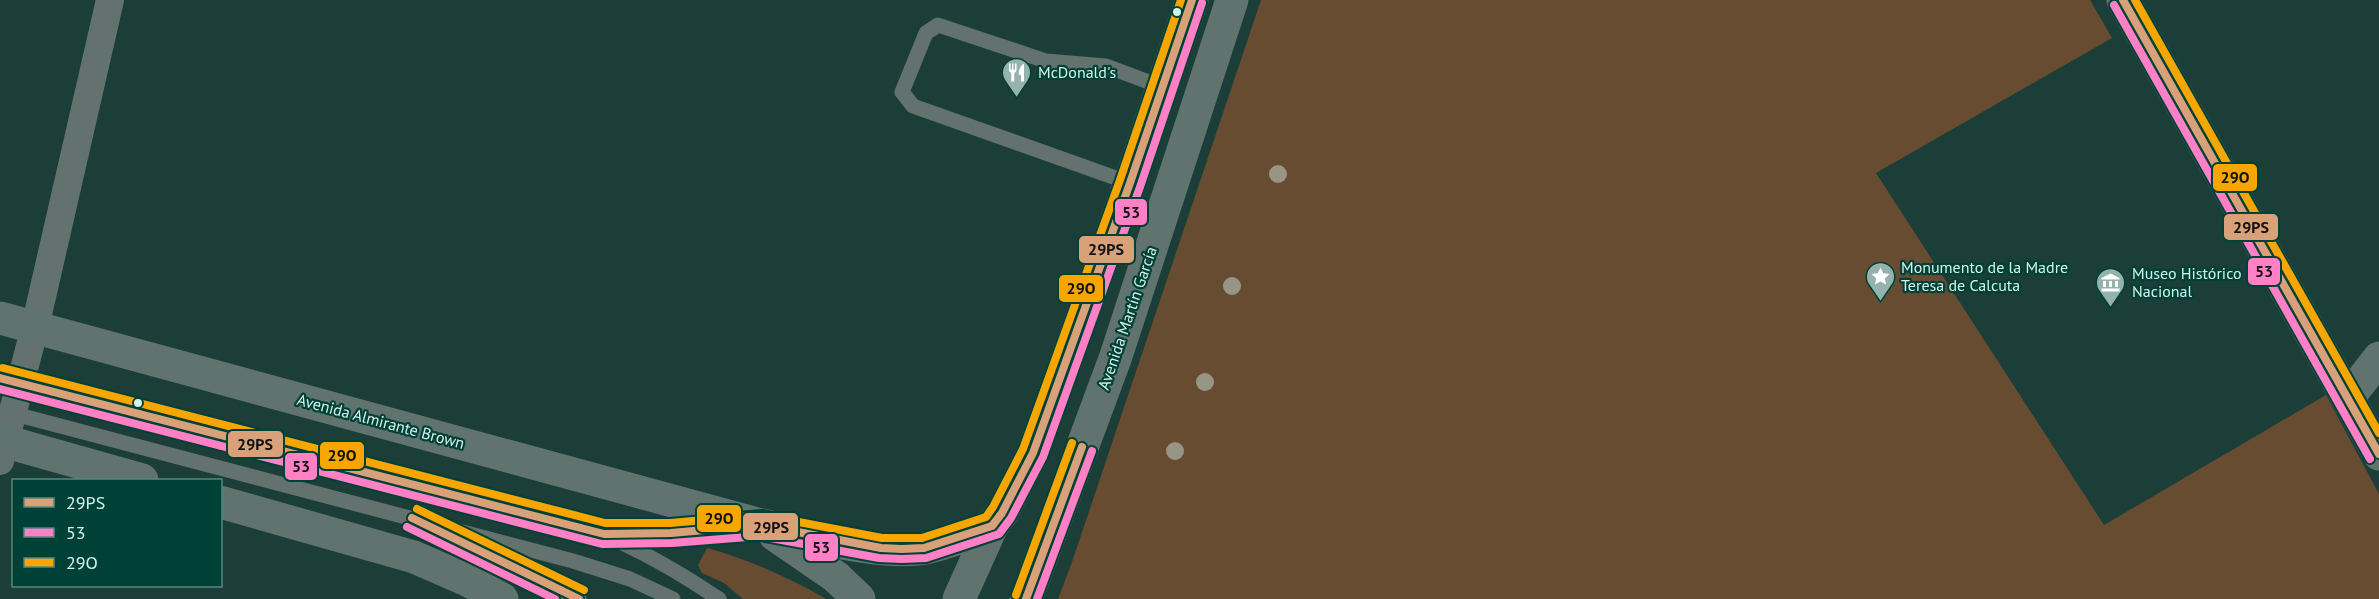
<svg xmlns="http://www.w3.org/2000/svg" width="2379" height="599" viewBox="0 0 2379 599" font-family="'PT Sans',sans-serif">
<rect width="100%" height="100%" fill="#1c3e38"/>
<!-- green -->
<g fill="#674c32">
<polygon points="1261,0 2090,0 2112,38 1876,173 2104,525 2326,395 2379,494 2379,599 1058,599 1072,562"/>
<path d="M707,548C750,560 788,577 826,599H743L724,583L702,573L698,565Z"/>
</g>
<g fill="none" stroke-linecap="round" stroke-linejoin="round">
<!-- service -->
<g stroke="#63726e" stroke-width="15">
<polyline points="1130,183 913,106 902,92 926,33 938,25 1046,61 1106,66 1162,87"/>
<path d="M0,378L583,527C632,544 676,570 719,599"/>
<polyline points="7,412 573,561 630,579 673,599"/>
<polyline points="607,534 671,533 735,528"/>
<polyline points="450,536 579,599"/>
</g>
<!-- minor -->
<polyline stroke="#63726e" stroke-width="28" points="0,461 35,327 110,0"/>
<!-- secondary -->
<g stroke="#60736f" stroke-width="33">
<polyline points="2123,0 2379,454"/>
<path d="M0,318L761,525C808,535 880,556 926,548C948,543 970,534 992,526"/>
<polyline points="2348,398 2379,358"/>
<polyline points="0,440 142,480"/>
<polyline points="220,502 414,557 469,581 502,599"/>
<polyline points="775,535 836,577 859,599"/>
<polyline points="959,599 992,526 1002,513 1033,453 1130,183 1192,0"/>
<polyline points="1026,599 1116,356 1232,0"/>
</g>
<defs>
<g id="bus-1">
<polyline points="2123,0 2379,454"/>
<polyline points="0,378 604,534 671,533 761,525 881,548 902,549 924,548 992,526 1002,513 1033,453 1130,183 1192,0"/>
<polyline points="412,518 579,599"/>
<polyline points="1026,599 1082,447"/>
</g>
<g id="bus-2">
<polyline points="2114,5 2370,459"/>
<polyline points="0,389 602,544 672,543 760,536 879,558 902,559 926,558 999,534 1011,518 1043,457 1140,187 1202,3"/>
<polyline points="407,527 555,599"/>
<polyline points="1037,599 1092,451"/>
</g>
<g id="bus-3">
<polyline points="2135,0 2379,433"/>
<polyline points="3,368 605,523 670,523 762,515 882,538 922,538 986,517 993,507 1023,449 1120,180 1181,0"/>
<polyline points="417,509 584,590"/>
<polyline points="1016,595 1072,443"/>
</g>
</defs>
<!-- bus-1 casing -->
<use href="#bus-1" stroke="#004137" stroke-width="12"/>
<!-- bus-2 casing -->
<use href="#bus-2" stroke="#004137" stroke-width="12"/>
<!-- bus-3 casing -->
<use href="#bus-3" stroke="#004137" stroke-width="12"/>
<!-- bus-1 -->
<use href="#bus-1" stroke="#d9a179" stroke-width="8"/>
<!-- bus-2 -->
<use href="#bus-2" stroke="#ff80c5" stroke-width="8"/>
<!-- bus-3 -->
<use href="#bus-3" stroke="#f7a600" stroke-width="8"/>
</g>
<!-- trees -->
<g fill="#969586">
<circle cx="1278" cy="174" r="9"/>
<circle cx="1232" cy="286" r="9"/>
<circle cx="1205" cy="382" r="9"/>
<circle cx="1175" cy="451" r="9"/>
</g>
<!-- icons -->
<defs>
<symbol id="restaurant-pin" viewBox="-11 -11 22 30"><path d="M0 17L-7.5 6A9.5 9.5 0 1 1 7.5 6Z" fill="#94b3ac" stroke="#004137"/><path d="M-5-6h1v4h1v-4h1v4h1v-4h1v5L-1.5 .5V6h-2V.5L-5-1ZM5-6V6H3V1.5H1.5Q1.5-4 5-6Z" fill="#fff"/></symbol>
<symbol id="sight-pin" viewBox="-11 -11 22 30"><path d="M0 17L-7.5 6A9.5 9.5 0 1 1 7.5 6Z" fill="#94b3ac" stroke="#004137"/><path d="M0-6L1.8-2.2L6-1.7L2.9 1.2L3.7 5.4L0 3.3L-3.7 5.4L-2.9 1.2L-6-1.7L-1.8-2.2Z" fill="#fff"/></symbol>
<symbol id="museum-pin" viewBox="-11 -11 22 30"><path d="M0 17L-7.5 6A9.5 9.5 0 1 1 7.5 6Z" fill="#94b3ac" stroke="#004137"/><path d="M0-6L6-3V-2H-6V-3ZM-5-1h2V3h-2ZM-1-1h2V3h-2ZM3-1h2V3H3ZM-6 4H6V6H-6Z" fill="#fff"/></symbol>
</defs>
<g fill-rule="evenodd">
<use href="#restaurant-pin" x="1000" y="56" width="33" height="45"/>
<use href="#sight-pin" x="1864" y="260" width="33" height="45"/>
<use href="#museum-pin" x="2094" y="266" width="33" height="45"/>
</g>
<!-- markers -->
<g fill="#d5f2ea" stroke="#004137" stroke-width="2">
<circle cx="1177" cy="12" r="5"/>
<circle cx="138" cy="403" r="5"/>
</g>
<g text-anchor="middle" stroke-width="4.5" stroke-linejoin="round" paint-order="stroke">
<!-- poi labels -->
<g font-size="16" fill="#d5f2ea" stroke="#004137" text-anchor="start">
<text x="1038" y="78">McDonald's</text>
<text x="1901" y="273">Monumento de la Madre<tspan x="1901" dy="18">Teresa de Calcuta</tspan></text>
<text x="2132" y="279">Museo Histórico<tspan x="2132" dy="18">Nacional</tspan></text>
</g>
<!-- street labels -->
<g font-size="16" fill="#d5f2ea" stroke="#004137">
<text transform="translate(1127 318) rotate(-71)" y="6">Avenida Martín García</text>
<text transform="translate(381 421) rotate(15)" y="6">Avenida Almirante Brown</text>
</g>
</g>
<g stroke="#004137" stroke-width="2">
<rect x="2212" y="163" width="46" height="29" rx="6" fill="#f7a600"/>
<rect x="1114" y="198" width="34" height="28" rx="6" fill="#ff80c5"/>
<rect x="2223" y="213" width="56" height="28" rx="6" fill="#d9a179"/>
<rect x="1078" y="235" width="57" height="29" rx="6" fill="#d9a179"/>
<rect x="2247" y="257" width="34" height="29" rx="6" fill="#ff80c5"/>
<rect x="1058" y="274" width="46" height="29" rx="6" fill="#f7a600"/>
<rect x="227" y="430" width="57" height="28" rx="6" fill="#d9a179"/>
<rect x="319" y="441" width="46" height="29" rx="6" fill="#f7a600"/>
<rect x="284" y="452" width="34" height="29" rx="6" fill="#ff80c5"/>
<rect x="696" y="504" width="46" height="29" rx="6" fill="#f7a600"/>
<rect x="742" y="512" width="57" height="29" rx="6" fill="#d9a179"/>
<rect x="804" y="533" width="35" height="29" rx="6" fill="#ff80c5"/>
</g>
<g font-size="16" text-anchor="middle" font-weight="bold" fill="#111">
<text x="2235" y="183">29O</text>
<text x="1131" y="218">53</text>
<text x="2251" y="233">29PS</text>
<text x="1106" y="255">29PS</text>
<text x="2264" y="277">53</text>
<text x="1081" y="294">29O</text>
<text x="255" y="450">29PS</text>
<text x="342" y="461">29O</text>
<text x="301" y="472">53</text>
<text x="719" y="524">29O</text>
<text x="771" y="533">29PS</text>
<text x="821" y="553">53</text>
</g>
<!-- legend -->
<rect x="12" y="479" width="210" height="108" fill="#004137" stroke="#55887f" stroke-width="1.5"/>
<rect x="24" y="498" width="30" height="9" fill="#d9a179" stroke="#55887f" stroke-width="1.5"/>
<text x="66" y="509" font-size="18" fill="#d5f2ea">29PS</text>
<rect x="24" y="528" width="30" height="9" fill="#ff80c5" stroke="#55887f" stroke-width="1.5"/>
<text x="66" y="539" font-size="18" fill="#d5f2ea">53</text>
<rect x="24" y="558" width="30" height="9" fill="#f7a600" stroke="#55887f" stroke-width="1.5"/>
<text x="66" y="569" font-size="18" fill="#d5f2ea">29O</text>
</svg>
